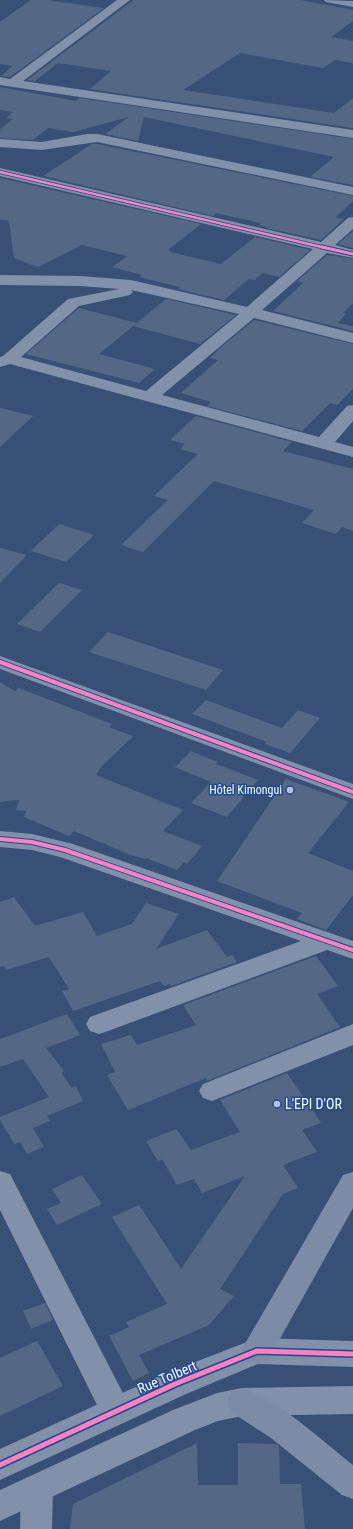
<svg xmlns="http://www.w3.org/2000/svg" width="353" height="1529" viewBox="0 0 353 1529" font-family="'Roboto Condensed',sans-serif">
<rect width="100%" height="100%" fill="#395076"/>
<!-- building -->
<g fill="#546886">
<polygon points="31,0 46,0 104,8 10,77 1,76 13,66 0,64 0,22"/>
<polygon points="134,0 301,0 353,10 353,21 331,37 353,41 353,63 335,60 323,68 240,53 183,90 334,113 353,98 353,128 90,89 111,71 58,63 35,81 27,80"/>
<polygon points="0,87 76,101 79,98 353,139 353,185 310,177 334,157 144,117 138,141 105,134 129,117 73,132 48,128 33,140 0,138 0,129 13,119 6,118 13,112 0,110"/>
<polygon points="92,144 97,144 353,196 353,201 336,217 344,219 321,240 266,228 267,227 259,225 261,223 216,213 213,216 43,176"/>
<polygon points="0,178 201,224 168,250 171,251 170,252 221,264 255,237 310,250 279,277 263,273 255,280 249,279 224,300 178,289 180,287 139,277 142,275 112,267 127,256 82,245 38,267 14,258 9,221 0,219"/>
<polygon points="353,231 353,248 338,244"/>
<polygon points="327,255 353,259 353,303 343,313 346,314 338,323 353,326 353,331 273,311 303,283 297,281"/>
<polygon points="166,299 236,315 200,344 133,326"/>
<polygon points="79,308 137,323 99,354 155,369 139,383 26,354"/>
<polygon points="254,320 353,344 353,389 337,405 330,403 302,431 207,406 211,402 181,393 218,360 210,358 219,349"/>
<polygon points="0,408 33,416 0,447"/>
<polygon points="196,416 292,442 283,451 353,469 353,531 342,527 336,534 302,523 314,510 214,481 143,552 121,545 168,500 154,496 198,454 180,449 185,444 170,440"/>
<polygon points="59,524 94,535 66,562 31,551"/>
<polygon points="0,548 27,555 0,583"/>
<polygon points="59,583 82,590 40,632 17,624"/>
<polygon points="108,632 223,670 206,690 89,652"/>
<polygon points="0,682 15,691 19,688 112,724 109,727 133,736 102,766 96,775 183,810 163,831 202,846 187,864 184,862 177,870 146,858 145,859 128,854 74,831 69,836 24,817 26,811 16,810 19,800 0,802"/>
<polygon points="206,700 282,728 298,710 320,718 290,753 265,744 267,742 192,714"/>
<polygon points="191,751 218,762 216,764 258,780 227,817 191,803 211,782 175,767"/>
<polygon points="286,779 349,802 308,853 353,871 353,895 326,930 297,919 302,913 217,881"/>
<polygon points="14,897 35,926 83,912 97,936 132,924 146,903 179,914 156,949 207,930 227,957 232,955 237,962 171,986 170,984 164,986 160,981 73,1011 62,991 69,989 49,957 6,970 4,966 0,967 0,902"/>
<polygon points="316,956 338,986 317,994 340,1027 207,1081 206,1078 128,1110 107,1075 115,1072 101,1044 131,1035 137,1045 196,1025 183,1005"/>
<polygon points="67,1014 80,1035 46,1048 64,1071 61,1073 72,1088 76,1086 83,1101 47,1116 50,1121 33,1128 44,1147 27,1154 20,1142 14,1144 0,1120 0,1117 49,1097 23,1059 0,1067 0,1039"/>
<polygon points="287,1073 321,1123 302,1130 317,1152 283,1165 298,1188 283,1194 220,1289 234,1296 209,1325 139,1355 149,1373 133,1381 109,1336 129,1327 126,1322 167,1304 112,1217 139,1205 181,1269 245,1176 202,1193 194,1179 177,1185 162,1159 158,1161 146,1141 176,1129 191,1150 240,1132 220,1100"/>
<polygon points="82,1175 102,1204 57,1225 47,1209 61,1203 52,1189"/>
<polygon points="45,1303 53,1320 31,1329 23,1311"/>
<polygon points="37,1341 63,1386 0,1416 0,1358"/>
<polygon points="197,1443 198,1485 238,1485 238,1443 277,1444 279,1446 280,1484 301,1484 305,1529 70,1529 73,1504"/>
</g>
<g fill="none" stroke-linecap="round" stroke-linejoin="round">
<!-- minor -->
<g fill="#8091a9" fill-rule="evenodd">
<polygon points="117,0 130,0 23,81 353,130 353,138 0,85 0,77 10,79"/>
<polygon points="324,0 353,1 353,7 326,2"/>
<polygon points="87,134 97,134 353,187 353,195 97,142 42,150 0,147 0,139 42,142"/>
<path d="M0,168L321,242L348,218L353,217V229L335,245L353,250V258L327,253L262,310L353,333V343L254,318L162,395L319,437L347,406L353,405V421L335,442L353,447V457L10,364L0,367V357L3,356L68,299L119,289L80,286L0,285V275L80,276L131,280L247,307L313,249L0,176ZM131,290L239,314L146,391L21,357L79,306L130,295L133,292Z"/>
<polygon points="0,656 353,784 353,799 0,669"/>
<polygon points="0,831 32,834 73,844 353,941 353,959 327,950 108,1031 99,1034 90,1031 86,1024 90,1017 301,941 60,857 32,850 0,847"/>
<polygon points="353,1024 353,1045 212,1101 203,1098 199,1091 203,1084"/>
<polygon points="0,1171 10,1174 127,1401 131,1411 127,1421 116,1425 105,1421 0,1210"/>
<polygon points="37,1474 48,1478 53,1489 52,1529 20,1529 21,1489 26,1478"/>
</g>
<!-- tertiary -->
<g fill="#8091a9" fill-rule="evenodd">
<polygon points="257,1338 353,1341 353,1367 258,1364 186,1394 0,1480 0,1449 164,1374"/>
<polygon points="353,1386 353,1414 242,1416 218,1421 195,1430 0,1521 0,1490 173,1410 217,1393 242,1388"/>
</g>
<!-- secondary -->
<g fill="#7c8ca6" fill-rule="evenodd">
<polygon points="353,1172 353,1208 268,1360 257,1364 246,1360 242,1351 246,1342 343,1175"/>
<path d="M242,1388C281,1402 320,1439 353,1465V1499L342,1495L271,1438L231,1412L227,1402L231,1392Z"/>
</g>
<defs>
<polyline id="cycleway-far3" points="0,172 326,248"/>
<polyline id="cycleway-far2" points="322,247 353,254"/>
<g id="cycleway-far1">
<polyline points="0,662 353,792"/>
<polyline points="0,839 32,842 65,850 353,950"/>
</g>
<polyline id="cycleway" points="0,1465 175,1384 257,1351 353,1354"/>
</defs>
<!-- cycleway-far3 casing -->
<use href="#cycleway-far3" stroke="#1f4a90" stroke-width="4"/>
<!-- cycleway-far2 casing -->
<use href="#cycleway-far2" stroke="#1f4a90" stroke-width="5"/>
<!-- cycleway-far1 casing -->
<use href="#cycleway-far1" stroke="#1f4a90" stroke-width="6"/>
<!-- cycleway casing -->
<use href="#cycleway" stroke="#1f4a90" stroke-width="8"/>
<!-- cycleway-far3 -->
<use href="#cycleway-far3" stroke="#ff80c0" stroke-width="2.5"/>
<!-- cycleway-far2 -->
<use href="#cycleway-far2" stroke="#ff80c0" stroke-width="3"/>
<!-- cycleway-far1 -->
<use href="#cycleway-far1" stroke="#ff80c0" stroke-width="4"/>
<!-- cycleway -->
<use href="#cycleway" stroke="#ff80c0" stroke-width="5"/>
</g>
<!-- markers -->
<g fill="#bac2cf" stroke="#1f4a90" stroke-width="1.5">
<circle cx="290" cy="790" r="4"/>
<circle cx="277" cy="1104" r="4"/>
</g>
<g text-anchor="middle" stroke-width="3" stroke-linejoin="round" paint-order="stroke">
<!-- poi labels -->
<g font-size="12" fill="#fff" stroke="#1f4a90" text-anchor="end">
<text x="282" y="794">Hôtel Kimongui</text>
</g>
<!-- near-poi labels -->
<g font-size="14" fill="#fff" stroke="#1f4a90" text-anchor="start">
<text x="285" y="1109">L'EPI D'OR</text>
</g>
<!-- near-street labels -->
<g font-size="14" fill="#fff" stroke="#1f4a90">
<text transform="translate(167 1377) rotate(-23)" y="5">Rue Tolbert</text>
</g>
</g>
</svg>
